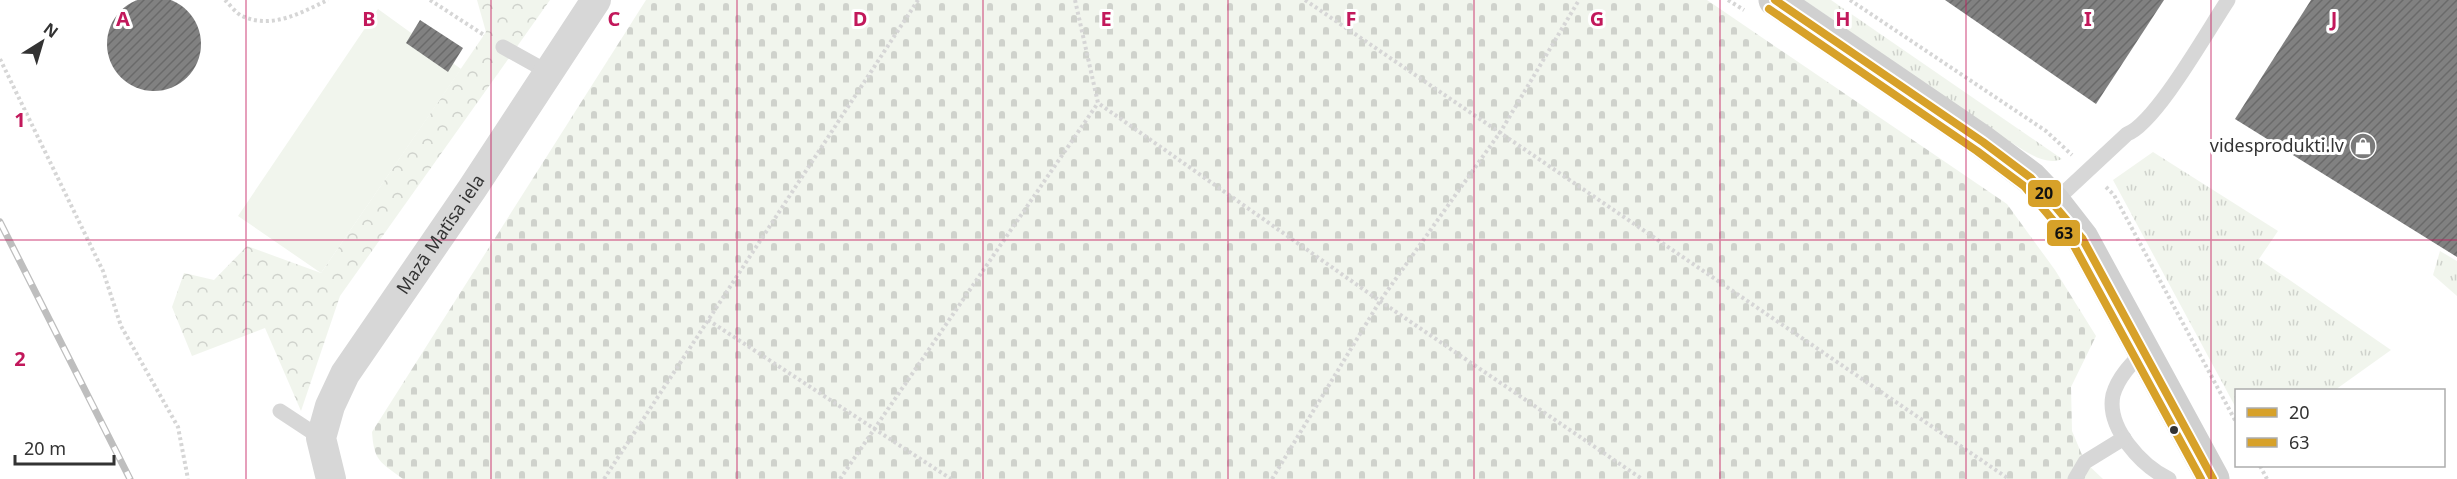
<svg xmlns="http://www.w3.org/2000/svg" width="2457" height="479" viewBox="0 0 2457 479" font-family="'Noto Sans',sans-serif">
<defs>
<pattern id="grass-tufts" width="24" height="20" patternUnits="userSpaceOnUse" patternTransform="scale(1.5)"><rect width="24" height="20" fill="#f1f5ed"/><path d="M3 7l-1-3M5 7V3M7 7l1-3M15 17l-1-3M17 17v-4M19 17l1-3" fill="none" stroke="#cfd2cc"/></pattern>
<pattern id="forest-crowns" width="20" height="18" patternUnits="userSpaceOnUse" patternTransform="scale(1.5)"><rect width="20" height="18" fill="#f1f5ed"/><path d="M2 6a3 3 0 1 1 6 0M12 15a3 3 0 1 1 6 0" fill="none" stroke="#cfd2cc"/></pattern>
<pattern id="cemetery-stones" width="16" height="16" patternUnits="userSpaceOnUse" patternTransform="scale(1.5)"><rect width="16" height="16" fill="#f1f5ed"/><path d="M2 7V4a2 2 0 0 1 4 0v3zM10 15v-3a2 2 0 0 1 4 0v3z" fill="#cfd2cc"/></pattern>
<pattern id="building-hatch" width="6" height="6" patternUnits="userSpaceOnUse" patternTransform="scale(1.5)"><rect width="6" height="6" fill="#818181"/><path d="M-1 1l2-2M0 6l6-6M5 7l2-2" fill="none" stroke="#6a6a6a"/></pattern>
</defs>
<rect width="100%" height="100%" fill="#fff"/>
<!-- grass -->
<g fill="url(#grass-tufts)">
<path d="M1804,0H1831L2062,159C2044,167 2023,149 2007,140Z"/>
<polygon points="2153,152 2278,231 2259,259 2391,350 2335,390 2236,390 2236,408 2113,180"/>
<polygon points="2440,251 2457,261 2457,296 2433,275"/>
</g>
<!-- forest -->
<polygon fill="url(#forest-crowns)" points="477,0 550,0 340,296 301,411 265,328 192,356 172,307 184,273 214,280 247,246 321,273 486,32"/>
<!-- cemetery -->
<path fill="url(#cemetery-stones)" d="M646,0H1707L2007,204L2055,270L2096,336L2071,387L2072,431L2085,462L2103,479H403C380,462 374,461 372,432Z"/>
<!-- pitch -->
<polygon fill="#f1f5ed" points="378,9 461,69 321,273 238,216"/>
<!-- building -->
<g fill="url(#building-hatch)">
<circle cx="154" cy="44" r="47"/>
<polygon points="1945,0 2164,0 2096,104"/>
<polygon points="2311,0 2457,0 2457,257 2235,119"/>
<polygon points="420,20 463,48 448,72 406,43"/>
</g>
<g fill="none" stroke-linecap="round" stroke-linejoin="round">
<!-- path -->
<g stroke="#d6d6d6" stroke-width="4" stroke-dasharray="3 3" stroke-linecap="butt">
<path d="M225,0C230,5 236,13 242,16C272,30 302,12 328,0"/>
<polyline points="430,0 484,35"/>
<polyline points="1075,0 1098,103 1380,301 1642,479"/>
<polyline points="1305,0 2009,479"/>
<polyline points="1728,0 1744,10"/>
<polyline points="1850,0 2046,131 2072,155"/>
<polyline points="0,59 103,271 121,326 178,427 188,479"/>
<polyline points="2106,187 2114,195 2236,422"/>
<polyline points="708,320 951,479"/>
<polyline points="2260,466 2267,479"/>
<polyline points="604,479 918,0"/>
<polyline points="840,479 1098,103"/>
<polyline points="1272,479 1380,301 1501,131 1579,0"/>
</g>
<!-- lane -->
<g stroke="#d7d7d7" stroke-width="15">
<polyline points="503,47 548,72"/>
<path d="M2054,202L2127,134C2156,123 2208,30 2228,0"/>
<path d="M2145,350C2132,363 2118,377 2113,395C2106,428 2142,466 2169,479"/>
<polyline points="280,411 321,438"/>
<polyline points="2075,479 2085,462 2124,438"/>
</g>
<!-- street -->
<path stroke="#d7d7d7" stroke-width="30" id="s1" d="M331,479L321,438L330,406L345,374L472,189L596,0"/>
<!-- secondary -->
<polyline stroke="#d0d0d0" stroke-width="33" points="1775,0 1983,142 2031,178 2054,202 2082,238 2213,479"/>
<defs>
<polyline id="rail" points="0,222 130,479"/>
</defs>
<!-- rail casing -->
<use href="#rail" stroke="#bebebe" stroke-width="7"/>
<!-- rail -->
<use href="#rail" stroke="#fff" stroke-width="4.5" stroke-dasharray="14" stroke-linecap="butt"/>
<defs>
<polyline id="bus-1" points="1775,0 1983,142 2031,178 2082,238 2213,479"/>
<polyline id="bus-2" points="1769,9 1977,151 2024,186 2073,244 2201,479"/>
</defs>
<!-- bus-1 casing -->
<use href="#bus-1" stroke="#fff" stroke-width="12"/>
<!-- bus-2 casing -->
<use href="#bus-2" stroke="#fff" stroke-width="12"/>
<!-- bus-1 -->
<use href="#bus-1" stroke="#d7a129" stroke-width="8"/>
<!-- bus-2 -->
<use href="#bus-2" stroke="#d7a129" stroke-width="8"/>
</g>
<!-- grid -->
<path fill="none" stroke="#c2185b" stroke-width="1.5" stroke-opacity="0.55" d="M246,0V479M491,0V479M737,0V479M983,0V479M1228,0V479M1474,0V479M1720,0V479M1966,0V479M2211,0V479M0,240H2457"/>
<!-- icons -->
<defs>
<symbol id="shop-disc" viewBox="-11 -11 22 22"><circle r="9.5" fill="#7a7a7a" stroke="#fff"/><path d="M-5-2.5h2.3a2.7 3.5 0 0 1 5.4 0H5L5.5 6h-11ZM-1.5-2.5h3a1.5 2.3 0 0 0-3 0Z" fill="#fff"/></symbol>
</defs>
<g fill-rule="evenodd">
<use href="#shop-disc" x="2348" y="131" width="30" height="30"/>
</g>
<!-- markers -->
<circle fill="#333" stroke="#fff" stroke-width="2" cx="2174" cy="430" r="5"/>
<g text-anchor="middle" stroke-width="6" stroke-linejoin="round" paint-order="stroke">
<!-- poi labels -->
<g font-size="18" fill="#333" stroke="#fff" text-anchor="end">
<text x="2344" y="152">videsprodukti.lv</text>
</g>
<!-- street labels -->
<g font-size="18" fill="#333" stroke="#fff">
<text dy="6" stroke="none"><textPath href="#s1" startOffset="280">Mazā Matīsa iela</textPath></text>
</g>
</g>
<g font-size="20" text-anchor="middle" font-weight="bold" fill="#c2185b" stroke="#fff" stroke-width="6" stroke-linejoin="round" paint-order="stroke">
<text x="123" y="26">A</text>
<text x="369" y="26">B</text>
<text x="614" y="26">C</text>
<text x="860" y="26">D</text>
<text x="1106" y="26">E</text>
<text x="1351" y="26">F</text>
<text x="1597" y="26">G</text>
<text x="1843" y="26">H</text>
<text x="2088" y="26">I</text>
<text x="2334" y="26">J</text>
<text x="20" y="127">1</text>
<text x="20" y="366">2</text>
</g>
<g stroke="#fff" stroke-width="2">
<rect x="2027" y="179" width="35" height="29" rx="6" fill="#d7a129"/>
<rect x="2046" y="219" width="35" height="28" rx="6" fill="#d7a129"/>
</g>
<g font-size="16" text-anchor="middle" font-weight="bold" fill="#111">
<text x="2044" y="199">20</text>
<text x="2064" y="239">63</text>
</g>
<!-- legend -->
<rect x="2235" y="389" width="210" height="78" fill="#ffffff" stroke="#adadad" stroke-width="1.5"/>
<rect x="2247" y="408" width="30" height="9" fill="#d7a129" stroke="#adadad" stroke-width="1.5"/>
<text x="2289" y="419" font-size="18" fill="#333333">20</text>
<rect x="2247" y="438" width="30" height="9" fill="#d7a129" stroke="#adadad" stroke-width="1.5"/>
<text x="2289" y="449" font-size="18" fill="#333333">63</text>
<!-- north arrow -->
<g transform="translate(42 42) rotate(37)" stroke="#ffffff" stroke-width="4.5" paint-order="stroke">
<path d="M0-4.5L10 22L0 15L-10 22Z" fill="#333333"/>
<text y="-9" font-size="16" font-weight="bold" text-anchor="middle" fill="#333333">N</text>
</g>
<!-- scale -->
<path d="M15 455v9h99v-9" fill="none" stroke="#333333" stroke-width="3"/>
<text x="24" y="455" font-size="18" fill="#333333" stroke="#ffffff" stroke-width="4.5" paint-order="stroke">20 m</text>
</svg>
